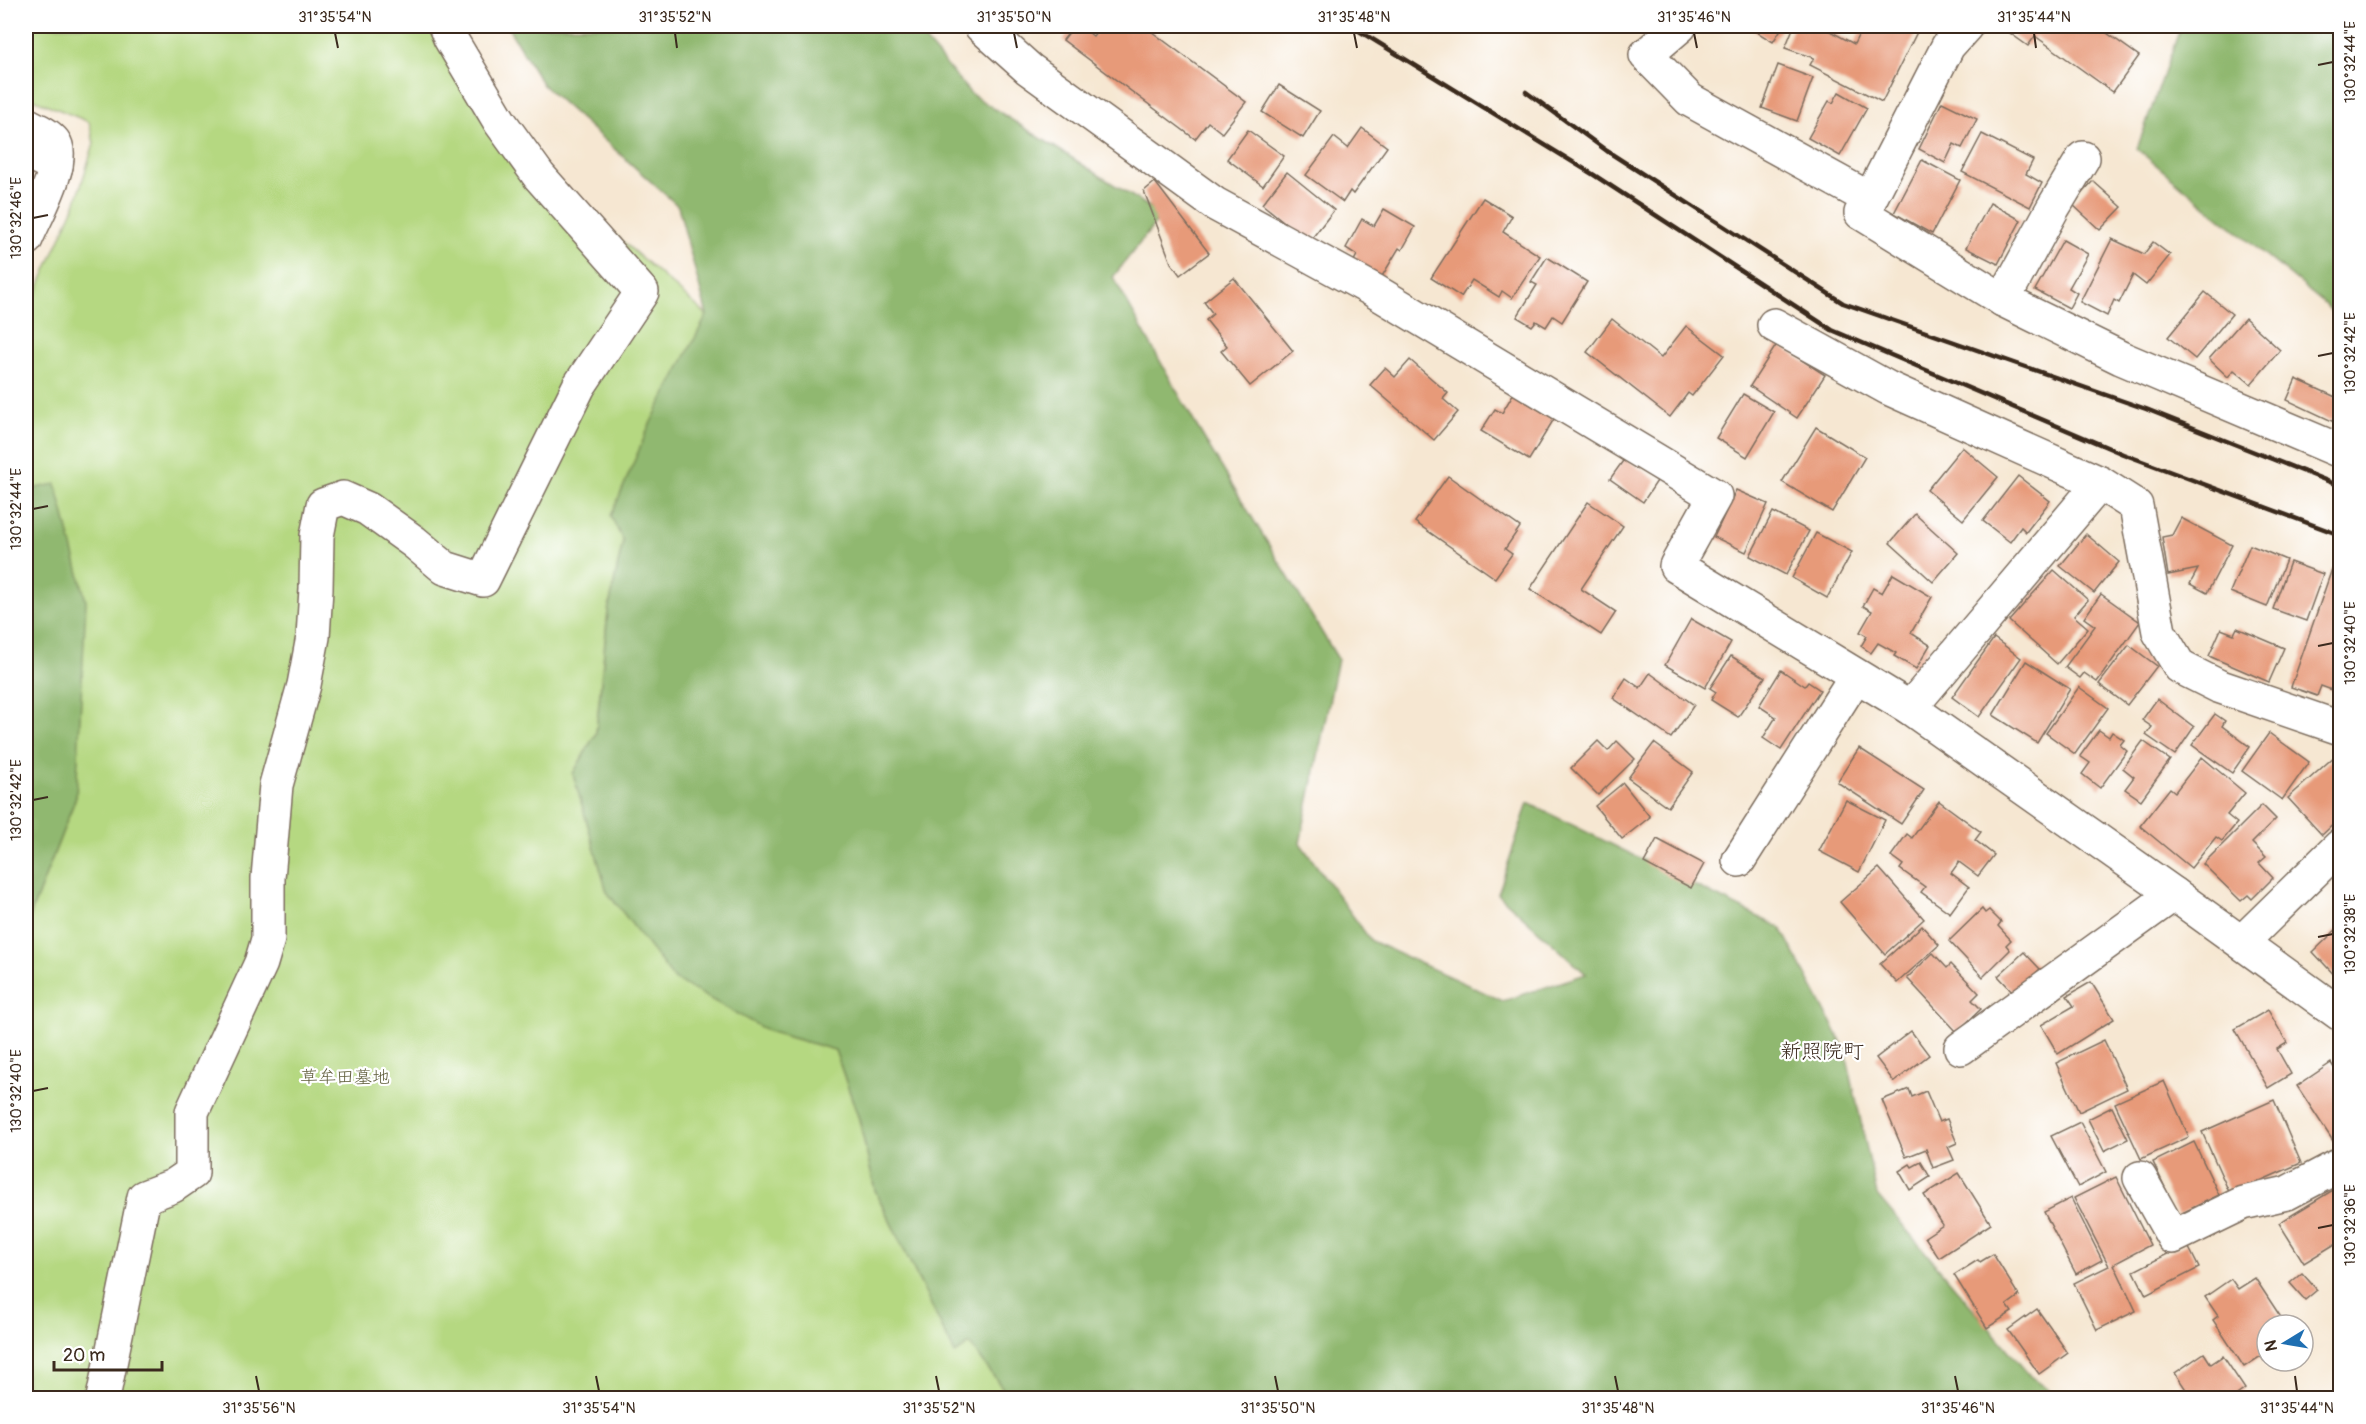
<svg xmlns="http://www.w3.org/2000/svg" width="2366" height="1424" viewBox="0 0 2366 1424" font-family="Pangolin,'Klee One',sans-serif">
<rect width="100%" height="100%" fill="#fff"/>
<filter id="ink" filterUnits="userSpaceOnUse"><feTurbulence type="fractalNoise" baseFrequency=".0167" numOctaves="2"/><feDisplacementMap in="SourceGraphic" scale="12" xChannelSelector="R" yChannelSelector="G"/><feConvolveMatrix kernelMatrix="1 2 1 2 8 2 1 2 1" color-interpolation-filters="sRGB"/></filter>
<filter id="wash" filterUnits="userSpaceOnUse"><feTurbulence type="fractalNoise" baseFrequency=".008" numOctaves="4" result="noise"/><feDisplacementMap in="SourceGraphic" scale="24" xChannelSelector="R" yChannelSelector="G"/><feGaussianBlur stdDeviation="1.35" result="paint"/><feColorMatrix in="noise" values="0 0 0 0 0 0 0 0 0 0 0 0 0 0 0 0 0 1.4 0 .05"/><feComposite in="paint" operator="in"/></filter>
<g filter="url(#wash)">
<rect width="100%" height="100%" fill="#f6e7d2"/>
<!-- green -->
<polygon fill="#b5d881" stroke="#788150" stroke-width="1.5" points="26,26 432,26 483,120 707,315 623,541 608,612 596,733 573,774 768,1031 835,1050 859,1119 875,1190 955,1354 970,1344 1010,1398 26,1398 26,926 76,797 56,485 26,490 26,316 76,202 94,143 89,122 26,96"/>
<!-- forest -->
<g fill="#90b86f" stroke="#667146" stroke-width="1.5">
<polygon points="507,26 913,26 971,94 1162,215 1113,277 1196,425 1338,659 1300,843 1371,941 1503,1001 1586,974 1498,894 1528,803 1781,928 1845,1049 1877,1195 2030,1376 2060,1398 1143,1398 1129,1386 1117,1398 1010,1398 970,1344 955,1354 875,1190 859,1119 835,1050 768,1031 674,979 607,892 573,774 596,733 608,612 623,541 611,516 650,424 707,315 678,206 543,85"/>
<polygon points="2181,26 2340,26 2340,322 2326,305 2137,149"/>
<polygon points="56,484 86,601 76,797 26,926 26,490"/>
</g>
<g id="blocks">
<!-- building -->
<g fill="#e79a79">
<polygon points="1074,26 1080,26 1093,36 1101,26 1144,26 1246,102 1222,133 1208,122 1195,139 1063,40"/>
<polygon points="1747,26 1783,26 1773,42"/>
<polygon points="1794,26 1830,26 1828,30 1854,44 1863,26 1909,26 1918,30 1882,102 1810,65 1814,58 1785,48"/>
<polygon points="2000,26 2097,26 2139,56 2113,92 2035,36 2028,46"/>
<polygon points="1778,65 1813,78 1797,121 1762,108"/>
<polygon points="1279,85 1320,111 1303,138 1262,112"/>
<polygon points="1839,92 1867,108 1840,156 1808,138 1829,101 1833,103"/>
<polygon points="1942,102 1977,119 1962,148 1954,144 1945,163 1919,149"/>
<polygon points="1362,128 1387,147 1353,194 1350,191 1343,202 1306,175 1334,137 1348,148"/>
<polygon points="1248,130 1284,156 1263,186 1227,159"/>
<polygon points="1982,134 2033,160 2026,174 2042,183 2030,207 1962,172"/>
<polygon points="1922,160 1960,180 1932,234 1894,213"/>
<polygon points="1287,172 1334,210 1309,242 1262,204"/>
<polygon points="2093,181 2122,207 2100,230 2072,204"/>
<polygon points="1155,182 1209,253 1180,275 1171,263 1144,191"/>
<polygon points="1483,198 1512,216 1503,232 1540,256 1512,298 1502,291 1499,297 1472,280 1461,297 1431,278"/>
<polygon points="1990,203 2021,220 1998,264 1966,248"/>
<polygon points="1384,209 1415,227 1402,250 1399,248 1381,278 1354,261 1357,255 1346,248 1362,219 1374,226"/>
<polygon points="2112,239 2144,254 2153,242 2170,255 2146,285 2133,275 2119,303 2114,300 2107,316 2080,302"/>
<polygon points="2063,240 2088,254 2069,288 2077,293 2069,308 2035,290"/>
<polygon points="1547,257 1587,282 1562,322 1553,316 1546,327 1536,321 1532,326 1517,317 1537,285 1531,282"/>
<polygon points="1234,278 1293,351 1250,386 1221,351 1227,346 1206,320 1213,314 1204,302"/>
<polygon points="2205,292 2232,314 2195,359 2168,337"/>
<polygon points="2245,318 2280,350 2251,384 2234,370 2228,377 2209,359"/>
<polygon points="1612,319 1661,358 1686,326 1724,355 1692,396 1688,393 1670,417 1587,352"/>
<polygon points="1777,344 1825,375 1797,418 1750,386"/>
<polygon points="1410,360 1448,393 1443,399 1458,412 1434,440 1370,385 1385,368 1395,377"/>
<polygon points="2296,379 2340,399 2340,406 2334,422 2287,400"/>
<polygon points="1513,394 1554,419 1529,460 1481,431 1495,409 1502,413"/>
<polygon points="1743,394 1774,412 1747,457 1716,438"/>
<polygon points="1816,427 1865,457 1832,512 1782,482"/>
<polygon points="1962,447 1998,477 1963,520 1927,490"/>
<polygon points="1625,458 1657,481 1643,502 1610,479"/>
<polygon points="1448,476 1520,527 1505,549 1512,554 1495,578 1415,522"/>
<polygon points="2018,476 2050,501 2026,532 2021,527 2010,542 1983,521"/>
<polygon points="1736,490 1768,504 1746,552 1714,537"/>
<polygon points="1588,502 1623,526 1581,589 1616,612 1601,635 1530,589"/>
<polygon points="1773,512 1809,531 1786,575 1750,556"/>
<polygon points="1915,514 1958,553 1933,582 1890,543"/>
<polygon points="2181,518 2232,545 2207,593 2190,584 2198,569 2168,575 2162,537 2172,535"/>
<polygon points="1816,533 1852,552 1827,598 1792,578"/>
<polygon points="2086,534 2119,562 2094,593 2060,566"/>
<polygon points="2250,545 2286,560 2267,607 2230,592"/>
<polygon points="2290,562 2323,574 2306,621 2273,609"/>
<polygon points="2332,569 2340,572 2340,693 2321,686 2317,696 2291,687"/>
<polygon points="2054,570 2088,600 2074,616 2088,628 2057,664 2009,621"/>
<polygon points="1893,574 1932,597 1911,633 1930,645 1916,669 1894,656 1896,653 1878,643 1871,653 1861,646 1867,636 1860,632 1872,611 1863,606 1873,588 1882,593"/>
<polygon points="2101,594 2140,622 2097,682 2084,673 2080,678 2065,667 2095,626 2084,618"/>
<polygon points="1691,619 1731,642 1705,688 1665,665"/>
<polygon points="2237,628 2284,648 2269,682 2209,656 2221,629 2234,634"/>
<polygon points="1994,638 2021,658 1979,717 1952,697"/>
<polygon points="2129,645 2157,666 2127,705 2099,684"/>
<polygon points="1731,656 1765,677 1738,717 1711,700 1716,692 1710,688"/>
<polygon points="2026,661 2070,689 2037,743 1993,715"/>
<polygon points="1781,670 1805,686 1808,682 1820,690 1781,750 1763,738 1776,717 1759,706"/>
<polygon points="1650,673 1694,705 1671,738 1613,698 1626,678 1640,688"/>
<polygon points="2079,687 2108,708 2075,754 2046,733"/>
<polygon points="2157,699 2194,727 2175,755 2146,735 2152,727 2142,720"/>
<polygon points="2215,714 2225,721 2222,726 2250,747 2232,773 2192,745"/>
<polygon points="2099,730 2109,737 2112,732 2124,740 2120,745 2127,751 2100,788 2082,774 2090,763 2080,756"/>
<polygon points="2269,733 2309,762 2282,800 2242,771"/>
<polygon points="1598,741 1608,751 1617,741 1635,759 1598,795 1571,768"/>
<polygon points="2143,741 2170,760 2141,800 2125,789 2134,777 2123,768"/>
<polygon points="1654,743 1693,772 1668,807 1628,778"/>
<polygon points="1859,748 1924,790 1901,824 1837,782"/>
<polygon points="2336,755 2340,759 2340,818 2322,835 2288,798"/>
<polygon points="2202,757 2245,793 2227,815 2237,823 2222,841 2216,837 2191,868 2140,826 2170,788 2175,792"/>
<polygon points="1623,783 1650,817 1622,839 1595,806"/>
<polygon points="1846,800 1885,820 1859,872 1819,851"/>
<polygon points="1939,801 1981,832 1975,840 1994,855 1978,876 1959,862 1951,873 1969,887 1950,913 1921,892 1925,887 1900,869 1903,865 1891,856 1907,834 1912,838"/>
<polygon points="2262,805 2276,819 2252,843 2266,857 2259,863 2273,878 2252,899 2248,895 2241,901 2203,864"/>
<polygon points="1657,839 1704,864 1691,888 1644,863"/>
<polygon points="1879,868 1924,919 1885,954 1840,902"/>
<polygon points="1982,909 1985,913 1989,910 2001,922 1998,926 2011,940 2006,945 2010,950 1983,977 1949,941"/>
<polygon points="1922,926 1939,945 1897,983 1880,964"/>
<polygon points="2340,926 2340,978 2339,980 2313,952"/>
<polygon points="2024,952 2040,969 2014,993 1998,976"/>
<polygon points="1933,953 1947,968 1951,964 1979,993 1972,1000 1981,1009 1957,1032 1907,978"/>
<polygon points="2091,982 2114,1019 2058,1054 2041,1025 2074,1006 2067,996"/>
<polygon points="2268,1010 2287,1043 2277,1049 2291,1074 2268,1088 2235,1029"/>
<polygon points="1911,1031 1929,1055 1894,1082 1876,1058"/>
<polygon points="2104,1040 2127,1089 2079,1112 2056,1063"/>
<polygon points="2331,1063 2340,1077 2340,1144 2337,1147 2297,1086"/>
<polygon points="2164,1081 2189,1137 2141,1159 2115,1103"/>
<polygon points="1909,1089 1912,1097 1926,1091 1939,1122 1947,1119 1957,1143 1948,1147 1954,1160 1933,1168 1926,1149 1906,1157 1882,1100"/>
<polygon points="2274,1100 2301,1163 2230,1194 2202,1132"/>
<polygon points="2112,1107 2128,1139 2104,1151 2088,1119"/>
<polygon points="2080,1122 2106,1172 2078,1187 2051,1136"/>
<polygon points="2194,1142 2219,1195 2178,1215 2153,1162"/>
<polygon points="1921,1162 1930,1177 1910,1190 1899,1171 1910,1164 1912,1167"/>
<polygon points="1959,1173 1991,1224 1939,1258 1925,1237 1943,1225 1924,1195"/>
<polygon points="2116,1177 2150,1245 2114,1264 2136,1311 2097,1330 2074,1283 2109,1266 2074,1198"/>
<polygon points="2333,1190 2340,1202 2340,1241 2304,1263 2279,1223"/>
<polygon points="2071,1198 2102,1260 2076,1274 2044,1212"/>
<polygon points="2187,1244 2199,1268 2146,1295 2134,1271"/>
<polygon points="1993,1254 2019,1296 2007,1305 2012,1312 1987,1328 1954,1275 1978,1260 1980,1262"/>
<polygon points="2302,1273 2317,1290 2305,1300 2290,1283"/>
<polygon points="2255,1278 2286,1325 2267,1325 2267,1359 2264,1361 2261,1356 2244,1367 2213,1320 2218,1316 2205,1297 2231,1279 2238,1289"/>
<polygon points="2037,1309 2068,1353 2039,1374 2008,1330"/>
<polygon points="2204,1353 2211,1364 2223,1356 2245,1389 2234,1397 2235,1398 2182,1398 2189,1394 2175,1373"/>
</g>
</g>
</g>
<g filter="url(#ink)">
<use href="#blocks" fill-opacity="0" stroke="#7c6c5d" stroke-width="1.5"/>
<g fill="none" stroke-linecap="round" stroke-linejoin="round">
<defs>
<g id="minor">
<polyline points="981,26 1029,69 1215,204 1373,290 1715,496 1676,566 1910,708 2174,894 2340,1014"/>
<polyline points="1680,26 1646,55 1690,100 1870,199 1861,213 2003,300 2121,358 2340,451"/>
<path d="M26,124C35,129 47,133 54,142C68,160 34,219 26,239"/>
<polyline points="26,152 56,166"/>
<polyline points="1870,199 1948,46 1966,26"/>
<polyline points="2003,300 2053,208 2083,158"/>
<polyline points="1774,325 1888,388 2100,483 2136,506 2159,632 2180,667 2218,686 2340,728"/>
<polyline points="1910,708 2100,483"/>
<polyline points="1739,860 1856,676"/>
<polyline points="2242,942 2340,846"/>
<polyline points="1961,1048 2174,894"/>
<polyline points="2140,1178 2173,1237 2243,1203 2287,1193 2340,1165"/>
<polyline points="103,1398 144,1197 173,1186 192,1173 192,1112 261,963 268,939 268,878 276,785 304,685 313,637 316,589 317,536 323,505 343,498 368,509 414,542 445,568 483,580 579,386 642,292 539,176 500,122 450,38 445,26"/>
</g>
</defs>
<!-- minor casing -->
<use href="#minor" stroke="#7c6c5d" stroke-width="36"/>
<!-- minor -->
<use href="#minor" stroke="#fff" stroke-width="33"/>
<!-- rail -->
<g stroke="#3b2a1e" stroke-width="4.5">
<polyline points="1351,26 1594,175 1832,330 2123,454 2340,535"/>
<polyline points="1526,92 1607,151 1843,303 2146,409 2340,486"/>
</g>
</g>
</g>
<!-- ticks -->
<path fill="none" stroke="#3b2a1e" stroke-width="2" d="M335,33L338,48M675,33L677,48M1014,33L1017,48M1354,33L1357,48M1694,33L1697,48M2034,33L2036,48M2318,65L2333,62M33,218L48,215M2318,356L2333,353M33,509L48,506M2318,646L2333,643M33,800L48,797M2318,937L2333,934M33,1091L48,1088M2318,1228L2333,1225M256,1376L259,1391M596,1376L599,1391M936,1376L939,1391M1275,1376L1278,1391M1615,1376L1618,1391M1955,1376L1958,1391M2295,1376L2297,1391"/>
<g text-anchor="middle" stroke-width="4.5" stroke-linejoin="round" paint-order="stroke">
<!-- park labels -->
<g font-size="18" fill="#605e3c" stroke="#fff">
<text x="345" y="1083">草牟田墓地</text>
</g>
<!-- quarter labels -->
<g font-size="21" fill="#3b2a1e" stroke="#fff">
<text x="1822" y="1058">新照院町</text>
</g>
</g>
<!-- margin -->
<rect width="2366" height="1424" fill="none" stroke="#fff" stroke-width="66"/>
<!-- north arrow -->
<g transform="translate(2285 1343) rotate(259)"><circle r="28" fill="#ffffff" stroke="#b1aaa5" stroke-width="1.5"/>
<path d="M0-4.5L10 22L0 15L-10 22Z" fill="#1f6fb2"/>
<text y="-9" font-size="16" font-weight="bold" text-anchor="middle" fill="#3b2a1e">N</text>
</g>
<!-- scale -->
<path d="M54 1361v9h108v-9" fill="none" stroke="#3b2a1e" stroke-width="3"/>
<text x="63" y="1361" font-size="18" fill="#3b2a1e" stroke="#ffffff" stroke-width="4.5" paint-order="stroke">20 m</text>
<rect x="33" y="33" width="2300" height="1358" fill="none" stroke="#3b2a1e" stroke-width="2"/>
<g font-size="15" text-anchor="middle" fill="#3b2a1e">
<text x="335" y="22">31°35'54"N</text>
<text x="675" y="22">31°35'52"N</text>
<text x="1014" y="22">31°35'50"N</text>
<text x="1354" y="22">31°35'48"N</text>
<text x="1694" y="22">31°35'46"N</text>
<text x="2034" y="22">31°35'44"N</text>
<text transform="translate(2350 62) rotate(-90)" y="5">130°32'44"E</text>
<text transform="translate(16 218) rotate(-90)" y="5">130°32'46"E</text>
<text transform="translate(2350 353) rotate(-90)" y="5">130°32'42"E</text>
<text transform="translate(16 509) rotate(-90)" y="5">130°32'44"E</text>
<text transform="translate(2350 643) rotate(-90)" y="5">130°32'40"E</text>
<text transform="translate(16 800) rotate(-90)" y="5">130°32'42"E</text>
<text transform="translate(2350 934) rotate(-90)" y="5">130°32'38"E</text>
<text transform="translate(16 1091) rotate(-90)" y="5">130°32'40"E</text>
<text transform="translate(2350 1225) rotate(-90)" y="5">130°32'36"E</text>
<text x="259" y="1413">31°35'56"N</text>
<text x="599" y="1413">31°35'54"N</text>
<text x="939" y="1413">31°35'52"N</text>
<text x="1278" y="1413">31°35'50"N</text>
<text x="1618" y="1413">31°35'48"N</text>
<text x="1958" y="1413">31°35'46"N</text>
<text x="2297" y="1413">31°35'44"N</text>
</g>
</svg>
